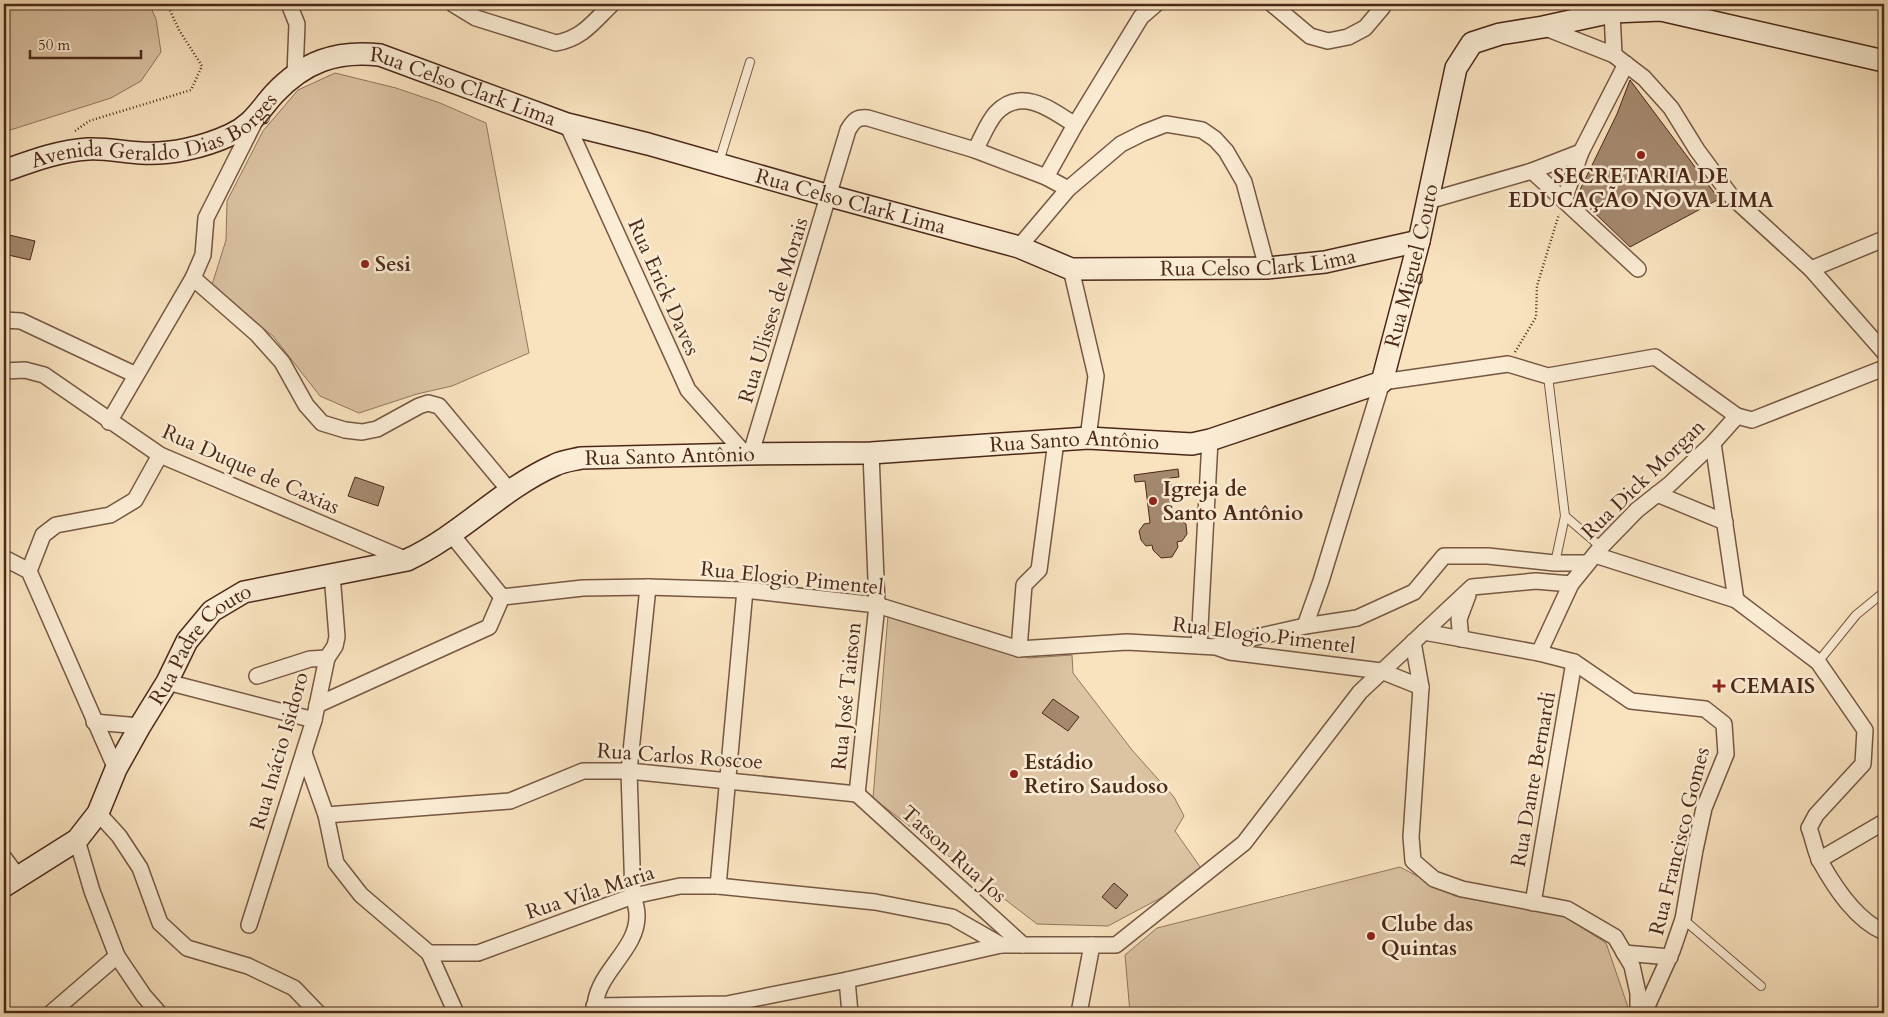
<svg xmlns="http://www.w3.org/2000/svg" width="1888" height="1017" viewBox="0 0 1888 1017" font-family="Cardo,serif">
<rect width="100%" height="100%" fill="#f9e3bf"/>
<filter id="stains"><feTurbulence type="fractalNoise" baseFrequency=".004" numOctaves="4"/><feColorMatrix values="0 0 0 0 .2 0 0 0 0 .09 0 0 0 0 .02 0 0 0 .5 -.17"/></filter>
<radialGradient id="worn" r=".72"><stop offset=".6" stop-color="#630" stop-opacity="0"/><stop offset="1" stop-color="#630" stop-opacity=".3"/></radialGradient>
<!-- green -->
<g fill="#dbc3a3" stroke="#93765e">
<polygon points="4,4 149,4 156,19 161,52 141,81 111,98 4,132"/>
<polygon points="335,73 396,88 440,103 486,123 529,353 452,386 417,394 359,413 320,396 273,336 211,288 226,240 227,201 263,131 298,90"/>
<polygon points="888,615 1029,658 1072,655 1073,673 1132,750 1174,797 1184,816 1175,831 1203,871 1170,893 1108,926 1037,924 873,798"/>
<polygon points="1400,867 1455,896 1562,915 1606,943 1628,1007 1625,1013 1130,1013 1125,955 1157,928"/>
</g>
<!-- building -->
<g fill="#a5896f" stroke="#4b2818">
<polygon points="1630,80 1719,199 1630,247 1577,196 1617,114"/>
<polygon points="5,234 35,241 30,260 4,254"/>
<polygon points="1178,469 1179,477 1170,478 1175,520 1180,519 1186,524 1187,534 1182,541 1177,542 1178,547 1172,557 1161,558 1153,550 1152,545 1146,546 1141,540 1139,531 1144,524 1150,523 1145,481 1135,482 1134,475"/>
<polygon points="355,477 384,487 378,506 348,496"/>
<polygon points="1053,699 1079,717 1068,731 1042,713"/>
<polygon points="1114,883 1128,895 1116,909 1102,897"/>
</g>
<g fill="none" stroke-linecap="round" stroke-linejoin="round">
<defs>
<g id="lane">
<polyline points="719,162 750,62"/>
<polyline points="1548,376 1565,516 1555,563"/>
<polyline points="1565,516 1601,547"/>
<polyline points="1818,662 1856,615 1884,592"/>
<polyline points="1683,919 1761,986"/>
</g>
<g id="street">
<polyline points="289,4 297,24 295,74"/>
<path d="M453,4L476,18L556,43C583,38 593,22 612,4"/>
<polyline points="1272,4 1310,36 1328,41 1348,37 1365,28 1382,8 1383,4"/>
<polyline points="1543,27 1614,55 1644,78 1671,108 1697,150 1731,196 1811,269 1884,352"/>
<polyline points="1614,55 1612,12 1617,5"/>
<polyline points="567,124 688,390 745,454"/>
<path d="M975,150C982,138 987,123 996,113C1021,86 1052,110 1075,125"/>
<polyline points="1532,171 1638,269"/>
<polyline points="1068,189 1046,177 1075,125 1141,17 1156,4"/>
<polyline points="1564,200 1581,152"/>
<polyline points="1428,201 1532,171 1581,152 1626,64"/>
<polyline points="1019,247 1068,189 1121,144 1143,133 1166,124 1202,130 1215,139 1226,151 1244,182 1267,268"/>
<polyline points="1071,269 1096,376 1088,438"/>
<polyline points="1811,269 1884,239"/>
<polyline points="193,278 257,334 282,362 306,405 322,423 345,430 362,432 377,429 419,406 428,403 439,406 509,490"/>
<polyline points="4,320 21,321 136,375"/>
<polyline points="4,371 25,370 44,375 160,455 407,560"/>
<polyline points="109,422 193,278 203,255 206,218 255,121"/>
<polyline points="1713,443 1736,600"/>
<path d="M751,453L848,130C854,120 857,117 868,118L975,150L1046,177"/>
<polyline points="1657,494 1725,522"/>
<polyline points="452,535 502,597"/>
<path d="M1595,555L1736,600L1818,662L1865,730L1863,764L1816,815L1809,828C1813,838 1815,851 1820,861C1835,888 1856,920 1884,932"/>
<polyline points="4,558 29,571 116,769"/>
<polyline points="29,571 43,535 56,525 110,515 135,500 160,455"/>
<polyline points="1305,626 1321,581 1382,382 1508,364 1548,376 1655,357 1737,416 1752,420 1884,368"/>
<polyline points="1424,632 1539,653 1574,662 1631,701 1705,709 1724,724 1726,754 1704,808 1695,850 1683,919 1672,951 1644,1013"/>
<polyline points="1461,639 1459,619 1468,595"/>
<polyline points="1413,642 1421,687 1411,837 1413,861 1434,879 1462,889 1567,909 1615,937 1632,966 1638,993 1638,1013"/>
<polyline points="1199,646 1210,440"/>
<polyline points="1217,646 1305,626 1357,618 1414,592 1444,556 1488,556 1555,563 1588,563"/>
<polyline points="1019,649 1024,585 1039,570 1056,441"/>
<polyline points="1539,653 1571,584 1601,547 1637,510 1670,484 1713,443 1737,416"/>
<polyline points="327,658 335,646 337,637 332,574"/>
<polyline points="167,682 314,720"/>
<polyline points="317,705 489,627 502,597 583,588 648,587 745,590 877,605 1019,649 1127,642 1216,647 1230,652 1381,671 1421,687"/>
<polyline points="94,722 140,726"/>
<polyline points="304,753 326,815 336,863 361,895 429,953 478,953 633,896 680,886 718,886 875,902 952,917 1001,945"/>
<polyline points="857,794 877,605 871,453"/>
<polyline points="857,794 1023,945"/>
<polyline points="98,813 119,836 140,868 160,923 187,948 248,966 294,988 318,1013"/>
<polyline points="326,815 510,801 583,771 629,771 857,794"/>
<polyline points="77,840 92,891 117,956 144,996 159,1013"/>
<polyline points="4,858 19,878"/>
<polyline points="1819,860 1884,822"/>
<polyline points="718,886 745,590"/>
<polyline points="1533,903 1574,662"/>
<polyline points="249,925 314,720 327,658 310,659 257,676"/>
<polyline points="429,953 456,1013"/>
<polyline points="1624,953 1670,957"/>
<polyline points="847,980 850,1013"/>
<polyline points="594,1006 727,1004 847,980 1001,945 1116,945 1244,843 1360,692 1472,587 1536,581 1571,584"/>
<polyline points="51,1013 117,956"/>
<path d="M595,1013C592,974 638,952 637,915C637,909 635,902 633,896L629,771L648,587"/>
<polyline points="1079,1013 1092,945"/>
</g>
<g id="secondary">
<path id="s1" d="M4,171C32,161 58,151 88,149C105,148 124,152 141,153C170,155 204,147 230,135C252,125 259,111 274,94C304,62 336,50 380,55L567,124L648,144L830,196L1019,247L1071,269L1267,268L1325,262L1419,241"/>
<path id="s2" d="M4,886L77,840L98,813L116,769L140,726L167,682L187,641L212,611L244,592L407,560C461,535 501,489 555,465C563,461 573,460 581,458L745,454L871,453L1088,438L1192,444L1210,440L1382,382L1419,241L1456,68L1472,43L1500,34L1543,27L1612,12L1661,10L1884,61"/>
</g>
</defs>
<!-- lane casing -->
<use href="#lane" stroke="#765742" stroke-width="10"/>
<!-- street casing -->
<use href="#street" stroke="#765742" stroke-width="18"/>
<!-- secondary casing -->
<use href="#secondary" stroke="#4b2818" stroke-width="24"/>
<!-- path -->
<g stroke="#4b2818" stroke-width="2.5" stroke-dasharray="1 2.5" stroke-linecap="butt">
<polyline points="75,131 89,121 191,90 202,66 179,30 167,4"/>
<polyline points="1515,352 1536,317 1537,286 1559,214"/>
</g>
<!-- lane -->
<use href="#lane" stroke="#fbedd5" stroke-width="8"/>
<!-- street -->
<use href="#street" stroke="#fbedd5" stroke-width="15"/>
<!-- secondary -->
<use href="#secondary" stroke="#fbedd5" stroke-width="21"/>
</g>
<!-- markers -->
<g fill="#8f2418" stroke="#fbedd5" stroke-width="2">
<circle cx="1641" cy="155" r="5"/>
<circle cx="365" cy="264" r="5"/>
<circle cx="1153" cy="501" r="5"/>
<path d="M1716.5 678.5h5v5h5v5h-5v5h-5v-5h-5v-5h5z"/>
<circle cx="1014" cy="774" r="5"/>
<circle cx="1371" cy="936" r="5"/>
</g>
<g text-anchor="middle" stroke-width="5" stroke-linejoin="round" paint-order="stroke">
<!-- street labels -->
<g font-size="21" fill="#4b2818" stroke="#fbedd5">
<text dy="7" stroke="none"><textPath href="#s1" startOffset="499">Rua Celso Clark Lima</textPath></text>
<text dy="7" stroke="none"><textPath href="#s1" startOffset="160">Avenida Geraldo Dias Borges</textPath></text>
<text dy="7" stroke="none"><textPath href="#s1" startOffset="904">Rua Celso Clark Lima</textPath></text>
<text dy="7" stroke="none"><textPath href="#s1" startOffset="1322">Rua Celso Clark Lima</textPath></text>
<text dy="7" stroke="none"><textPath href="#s2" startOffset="1692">Rua Miguel Couto</textPath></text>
<text transform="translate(664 287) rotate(66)" y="7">Rua Erick Daves</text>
<text transform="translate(773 310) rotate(-73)" y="7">Rua Ulisses de Morais</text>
<text dy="7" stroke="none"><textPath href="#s2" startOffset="1254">Rua Santo Antônio</textPath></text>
<text dy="7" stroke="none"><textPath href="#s2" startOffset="849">Rua Santo Antônio</textPath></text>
<text transform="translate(251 469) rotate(24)" y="7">Rua Duque de Caxias</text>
<text transform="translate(1643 479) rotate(-44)" y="7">Rua Dick Morgan</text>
<text transform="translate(792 578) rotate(6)" y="7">Rua Elogio Pimentel</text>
<text transform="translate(1264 635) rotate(7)" y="7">Rua Elogio Pimentel</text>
<text dy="7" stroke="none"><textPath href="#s2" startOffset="321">Rua Padre Couto</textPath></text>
<text transform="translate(846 696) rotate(-84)" y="7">Rua José Taitson</text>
<text transform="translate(279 751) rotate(-74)" y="7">Rua Inácio Isidoro</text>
<text transform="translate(680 756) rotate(4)" y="7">Rua Carlos Roscoe</text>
<text transform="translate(1533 779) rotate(-80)" y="7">Rua Dante Bernardi</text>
<text transform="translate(1679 841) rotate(-76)" y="7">Rua Francisco Gomes</text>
<text transform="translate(954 854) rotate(42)" y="7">Tatson Rua Jos</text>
<text transform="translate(590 892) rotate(-18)" y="7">Rua Vila Maria</text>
</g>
<!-- poi labels -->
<g font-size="21" font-weight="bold" fill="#4b2818" stroke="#fbedd5" text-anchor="start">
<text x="1641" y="183" text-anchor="middle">SECRETARIA DE<tspan x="1641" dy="24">EDUCAÇÃO NOVA LIMA</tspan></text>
<text x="375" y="271">Sesi</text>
<text x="1163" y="496">Igreja de<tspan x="1163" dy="24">Santo Antônio</tspan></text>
<text x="1730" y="693">CEMAIS</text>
<text x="1024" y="769">Estádio<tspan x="1024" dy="24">Retiro Saudoso</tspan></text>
<text x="1381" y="931">Clube das<tspan x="1381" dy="24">Quintas</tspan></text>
</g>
</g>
<!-- margin -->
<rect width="1888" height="1017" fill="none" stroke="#f9e3bf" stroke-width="20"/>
<rect x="5" y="5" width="1878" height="1007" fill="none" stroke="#4b2818" stroke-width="2.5"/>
<rect x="10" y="10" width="1868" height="997" fill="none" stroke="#4b2818"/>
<!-- scale -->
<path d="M30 50v8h111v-8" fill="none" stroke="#4b2818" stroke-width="2.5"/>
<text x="38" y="50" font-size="15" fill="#4b2818" stroke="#fbedd5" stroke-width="4" paint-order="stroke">50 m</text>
<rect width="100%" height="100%" filter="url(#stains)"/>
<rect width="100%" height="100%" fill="url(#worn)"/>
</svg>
